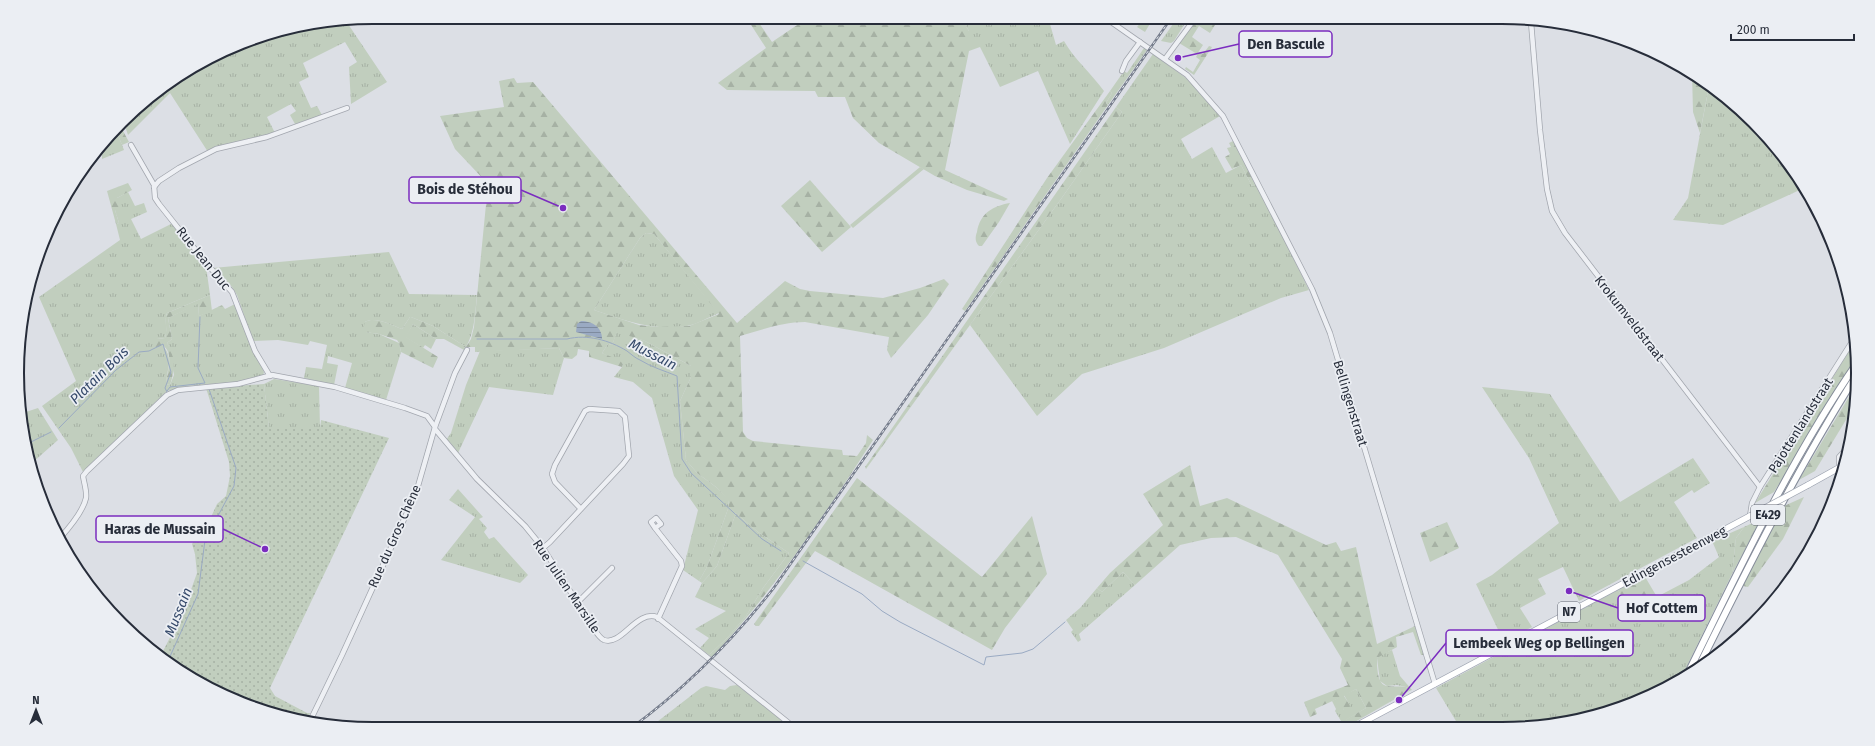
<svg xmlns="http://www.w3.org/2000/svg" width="1875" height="746" viewBox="0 0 1875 746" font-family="'Fira Sans',sans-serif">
<defs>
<pattern id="grass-tufts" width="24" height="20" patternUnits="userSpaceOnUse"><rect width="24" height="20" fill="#c1cebe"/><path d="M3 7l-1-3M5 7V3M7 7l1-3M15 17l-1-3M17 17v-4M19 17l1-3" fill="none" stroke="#a6b1a4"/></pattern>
<pattern id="forest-firs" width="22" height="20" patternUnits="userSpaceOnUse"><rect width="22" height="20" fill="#c1cebe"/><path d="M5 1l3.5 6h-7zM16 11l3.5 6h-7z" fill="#a6b1a4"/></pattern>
<pattern id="garden-dots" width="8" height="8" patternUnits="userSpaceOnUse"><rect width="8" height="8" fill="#c1cebe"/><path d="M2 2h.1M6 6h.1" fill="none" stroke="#a6b1a4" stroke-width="1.8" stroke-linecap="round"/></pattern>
<pattern id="water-rules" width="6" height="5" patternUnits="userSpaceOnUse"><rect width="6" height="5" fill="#9aaac3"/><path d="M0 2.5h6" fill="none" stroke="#7e8b9f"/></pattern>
</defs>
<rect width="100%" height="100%" fill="#dcdfe5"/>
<!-- grass -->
<g fill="url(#grass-tufts)">
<path d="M960,17H1048L1056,45L1064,41C1074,59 1091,73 1104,91L1070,144L1038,71L1000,87L980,47L969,51V31Z"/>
<polygon points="1138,17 1154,17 1145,32 1137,27 1141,22 1137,18"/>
<polygon points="1178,17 1189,17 1174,41 1171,43 1161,41"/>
<polygon points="346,21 387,82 351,104 349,67 357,62 345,42 303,63 309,77 299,82 311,108 317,106 322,115 295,124 290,115 296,111 291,104 267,117 275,133 208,152 170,93 128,135 124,123 138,105 195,65 258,36"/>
<polygon points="1144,48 1147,50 1108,105 1106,103 1112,93 1110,91 1124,71 1127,73"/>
<polygon points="1153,54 1190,81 1220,116 1181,139 1192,159 1212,147 1226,173 1241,165 1252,186 1257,184 1309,290 1281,298 1164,348 1082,374 1037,416 970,325 1061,199 1122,112 1116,107"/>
<polygon points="1709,86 1737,105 1784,156 1804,188 1723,225 1673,220 1688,198"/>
<polygon points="114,135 118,135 124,150 102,159 102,151"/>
<polygon points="920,167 924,169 853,228 850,225"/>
<path d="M128,192L135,206L144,203L147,212L131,219L141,239L173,223L206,266L210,295L167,313C164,321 168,329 165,338L157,339C175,357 168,362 166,384L170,385L174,375L169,347L167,343L172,339L168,318L198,303L199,316L222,305L225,309L235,304L252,347L264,372L263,376L237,382L187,386L167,391L83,472L71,448L42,406L76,381L39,297L120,240L116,224L119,223L115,210L117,198Z"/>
<path d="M646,233L654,234L719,313C709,317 698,324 687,326C653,331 626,321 594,310L640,238Z"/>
<path d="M389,252L409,294L477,295C475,313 475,331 466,347L433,326L411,317H410L402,329C391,325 375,316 365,322L366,332L379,334L399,343L401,352L386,400L345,388L352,363L328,356L327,363L338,365L334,385L304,378L306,367L322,369L327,345L310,341L308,345L278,340L253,341L237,295L232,287L213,268Z"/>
<polygon points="413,324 436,339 431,349 425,345 423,348 405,337"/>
<polygon points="617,331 645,341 691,366 691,377 680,401 686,460 697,473 716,487 729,500 728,509 707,567 699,581 683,570 698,510 674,476 652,398 633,382 614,377 622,367 623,364 602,353 608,344 612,345"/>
<polygon points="559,348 564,358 553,395 489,387 458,453 446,440 451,433 466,385 480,351"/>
<polygon points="274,379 319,386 320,428 269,428 264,384"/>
<polygon points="1482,387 1550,394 1620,502 1693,458 1710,483 1694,493 1692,490 1674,502 1697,538 1579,601 1563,567 1538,579 1546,594 1520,608 1532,627 1504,642 1476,584 1492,575 1559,523 1529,458"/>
<polygon points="38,408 58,440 32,463 24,442 23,413"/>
<polygon points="458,489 483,517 479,519 487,528 484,532 489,539 494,537 528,575 520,583 441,560 475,517 449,500"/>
<polygon points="736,513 758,532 789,553 763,588 746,616 728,637 709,655 700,648 709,638 695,629 726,611 695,597 702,583 717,566"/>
<polygon points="1744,527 1736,538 1732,574 1681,678 1659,692 1549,726 1459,726 1436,688 1618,590 1630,611 1689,580 1719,557 1712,541"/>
<polygon points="1123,572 1135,585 1079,634 1081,640 1078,642 1071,632 1073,630 1066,620 1080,608 1097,588 1102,592"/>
<polygon points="1392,650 1400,676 1412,690 1409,691 1406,687 1397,685 1387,686 1380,681 1377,658 1382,654"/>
<polygon points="737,685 793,728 649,728 701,688 706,686 725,690 730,686"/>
<polygon points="1356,689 1366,708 1346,720 1348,726 1344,726 1335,711 1336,709 1332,701 1340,697 1344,710 1349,704 1344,695"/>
</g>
<!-- forest -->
<g fill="url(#forest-firs)" fill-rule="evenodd">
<polygon points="746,17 755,17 772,42 809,17 960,17 969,31 969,51 945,170 1008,199 1004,201 967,190 935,176 879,143 853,118 845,97 818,97 815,91 727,90 718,83 766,48"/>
<polygon points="1197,17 1220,17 1210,33 1199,26 1192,37 1203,45 1197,54 1179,43"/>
<polygon points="1209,46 1212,47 1194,75 1185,69 1186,67 1193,72 1200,60 1196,57 1199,52 1203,54"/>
<polygon points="1692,73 1709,86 1700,133 1693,112"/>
<path d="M514,78L517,83L533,82L737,323L785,281L800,289L810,291L883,298L920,288L944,279L949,284L928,315L891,358L887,350L889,337L805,322C783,322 761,330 740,336L743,432L747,438L753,441L842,450L843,455L857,456L866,443L867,435L873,440C824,516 773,591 712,657L709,655L728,637L746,616L763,588L789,553L758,532L736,513L717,566L702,583L699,581L707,567L728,509L729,501L716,487L697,473L686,460L680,401L691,377V366L645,341L617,332L612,345L608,344L602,353L619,360L623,364L622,367L589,357V351L578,349L577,355L572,359L564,358L559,348L475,352V347H466L464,350L444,339H436L413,324L406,337L438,357L433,368L401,352L399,343L397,340L379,334L365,332L363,330L365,322C375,316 391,325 402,329L410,317H411L433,326L466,347L471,339L474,327L488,184L455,149L440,116L504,107L499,81ZM646,233L654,234L719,314L689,326L658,327L639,325L594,310L640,238Z"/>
<polygon points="1110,91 1112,93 1106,103 1108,105 965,311 962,309 1047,178"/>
<polygon points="1116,107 1122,112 1061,199 866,469 865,467"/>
<polygon points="119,129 122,129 129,142 122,145 118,135 114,135"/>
<polygon points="1235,140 1257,184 1252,186 1241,165 1232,169 1225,157 1230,154 1227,148 1231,147 1229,143"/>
<polygon points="810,180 851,227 822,252 781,206"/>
<polygon points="128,183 132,190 117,198 121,208 115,210 119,223 116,224 107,191"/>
<path d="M1010,203L999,222L982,246H979C975,242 975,237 977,232C980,213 993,206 1010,203Z"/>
<path d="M210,295L212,311L199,316L198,304L168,318L172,339L167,343C176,357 175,370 170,385L166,384C167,373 175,352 162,345L156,348L154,347L153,343L157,339L165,338C168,329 164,321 167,313Z"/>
<polygon points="1856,340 1857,357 1774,492 1755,503"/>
<polygon points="1856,385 1855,405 1815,471 1799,480"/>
<path d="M1190,465L1200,506L1227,498L1326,545L1336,542L1341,551L1356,547L1377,644L1415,626L1424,655H1421L1413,632L1396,637L1397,647L1377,658C1377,666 1377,685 1387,686C1393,687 1400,686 1406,687L1409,691L1348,726L1345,720L1366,708L1356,689L1344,696L1350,705L1348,711H1345L1342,707L1339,698L1315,709L1317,714L1310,717L1304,702L1348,685L1340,668L1342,659L1278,555L1236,537L1211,538L1180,545L1135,585L1123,572L1102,592L1097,588L1110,573L1163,525L1143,494Z"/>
<polygon points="857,478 982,577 1032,516 1047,574 1005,628 992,650 815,551 759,626 756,626 754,624"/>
<polygon points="1804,497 1783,539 1748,587 1743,586 1764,541 1784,506"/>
<polygon points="1761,519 1732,574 1736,538 1744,527"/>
<polygon points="1447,522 1459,548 1430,562 1420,533"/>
<polygon points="1644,575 1657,597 1630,611 1618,590"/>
</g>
<!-- garden -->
<polygon fill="url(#garden-dots)" points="264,384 269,428 320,428 321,420 389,438 270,688 275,696 307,713 310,713 308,718 259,710 160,657 183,612 197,573 195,554 192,544 196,537 206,528 217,504 226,496 230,476 229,462 206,388"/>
<!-- water -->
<path fill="url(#water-rules)" d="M581,321C592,321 602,327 602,339L576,332L577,324Z"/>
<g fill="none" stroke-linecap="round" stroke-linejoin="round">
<!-- stream -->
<g stroke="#9aaac3" stroke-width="1">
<path d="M477,339H567C587,334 609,340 627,351C631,354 635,358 640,360C651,367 665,371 677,376L682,459L691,473L762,539L781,551"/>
<polyline points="167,391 170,387 205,383 198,368 200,317"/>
<polyline points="59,428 116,370 139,352 149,351 163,344 171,372 165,388 167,392"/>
<polyline points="25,445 51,432"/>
<polyline points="803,561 862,594 882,611 900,622 984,665 986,657 1022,653 1033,649 1065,622"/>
<polyline points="168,661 198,594 205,540 234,486 236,468 209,389"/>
</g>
<defs>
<g id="minor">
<polyline points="1104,17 1187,75 1223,116 1312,289 1330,333 1435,684"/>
<polyline points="1531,22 1540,130 1547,189 1552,211 1565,233 1760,487"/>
<polyline points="1165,59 1196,17"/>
<polyline points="1122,71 1126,61 1140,42"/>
<polyline points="131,145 154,185 155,198 159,204 206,263 232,292 255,351 270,376"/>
<polyline points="154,187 159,181 179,168 216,149 267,137 347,108"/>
<path d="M435,429L477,479L525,526L543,548L592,626C595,630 599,638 604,640C622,646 636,610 657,617L795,728"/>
<polyline points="1839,468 1839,457 1849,446"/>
<polyline points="1750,516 1752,503 1760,487 1855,337"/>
<polyline points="655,528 651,522 656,518 661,524 655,528 681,561 682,566 658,619"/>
<path d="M60,538C69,528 83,512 86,498C87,491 84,483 83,476L87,471L167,395L178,390L238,384L272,375L335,387L405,408L427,416L435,427"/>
<polyline points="543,548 550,542 623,464 629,456 625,417 619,411 589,409 585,411 555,465 552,474 555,482 581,509"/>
<polyline points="577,603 612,568"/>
<polyline points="311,719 342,655 416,493 435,427 455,373 467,350"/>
</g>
<g id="major">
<polyline points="1808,485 1844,465"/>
<polyline points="1356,726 1750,516"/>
</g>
<g id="highway">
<path d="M1699,666C1748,567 1797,469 1856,376"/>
<path d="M1688,673C1740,568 1790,460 1857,363"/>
</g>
</defs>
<!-- minor casing -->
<use href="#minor" stroke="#a2a6ae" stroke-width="6"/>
<!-- major casing -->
<use href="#major" stroke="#9da3b0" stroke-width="7"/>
<!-- highway casing -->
<use href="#highway" stroke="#858c9a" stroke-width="8"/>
<!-- minor -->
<use href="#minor" stroke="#eef0f4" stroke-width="4.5"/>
<!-- major -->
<use href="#major" stroke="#fff" stroke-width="5.5"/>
<!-- highway -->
<use href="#highway" stroke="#fff" stroke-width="6"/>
<defs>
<path id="rail" d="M631,728C686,688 731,642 773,589L1172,17"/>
</defs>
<!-- rail casing -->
<use href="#rail" stroke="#777e8d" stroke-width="2.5"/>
<!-- rail -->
<use href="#rail" stroke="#ebeef3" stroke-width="1" stroke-dasharray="3" stroke-linecap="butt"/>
<defs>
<polyline id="major-bridge" points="1750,516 1808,485"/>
</defs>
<!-- major-bridge casing -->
<use href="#major-bridge" stroke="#9da3b0" stroke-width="7" stroke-linecap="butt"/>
<!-- major-bridge -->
<use href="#major-bridge" stroke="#fff" stroke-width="5.5"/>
</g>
<g text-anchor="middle" stroke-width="3.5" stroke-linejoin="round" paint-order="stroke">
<!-- shield labels -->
<g fill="#ebeef3" stroke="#626772" stroke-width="1">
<rect x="1751" y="505" width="34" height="20" rx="3"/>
<rect x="1558" y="602" width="22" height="20" rx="3"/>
</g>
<g font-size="12" font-weight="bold" fill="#272d3a">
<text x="1768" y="519">E429</text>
<text x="1569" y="616">N7</text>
</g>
<!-- street labels -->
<g font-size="13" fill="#272d3a" stroke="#ebeef3">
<text transform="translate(204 258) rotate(51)" y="5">Rue Jean Duc</text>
<text transform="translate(1630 318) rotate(52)" y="5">Krokumveldstraat</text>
<text transform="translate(1351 403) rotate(73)" y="5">Bellingenstraat</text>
<text transform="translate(1800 425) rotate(-58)" y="5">Pajottenlandstraat</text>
<text transform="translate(394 536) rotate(-66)" y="5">Rue du Gros Chêne</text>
<text transform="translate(1674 556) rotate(-28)" y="5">Edingensesteenweg</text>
<text transform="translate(567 586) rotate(56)" y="5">Rue Julien Marsille</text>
</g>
<!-- water labels -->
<g font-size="14" font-style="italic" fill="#35496a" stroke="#ebeef3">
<text transform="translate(653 354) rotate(27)" y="5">Mussain</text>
<text transform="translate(99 375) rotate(-44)" y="5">Platain Bois</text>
<text transform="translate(178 612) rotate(-68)" y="5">Mussain</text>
</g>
</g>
<!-- crop -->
<path d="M0 0H1875V746H0ZM373 24H1502A349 349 0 0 1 1851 373V373A349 349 0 0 1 1502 722H373A349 349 0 0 1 24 373V373A349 349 0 0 1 373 24Z" fill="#ebeef3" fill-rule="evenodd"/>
<path fill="none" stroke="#272d3a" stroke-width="2" d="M373 24H1502A349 349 0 0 1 1851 373V373A349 349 0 0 1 1502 722H373A349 349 0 0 1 24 373V373A349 349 0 0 1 373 24Z"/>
<!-- callouts -->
<path fill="none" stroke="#7b2cbf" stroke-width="1.5" d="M1178 58L1239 44M563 208L521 190M265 549L223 529M1569 591L1618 608M1399 700L1446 643"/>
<g fill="#7b2cbf" stroke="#ebeef3" stroke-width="1.5">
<circle cx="1178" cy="58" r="4"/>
<circle cx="563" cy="208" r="4"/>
<circle cx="265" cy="549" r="4"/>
<circle cx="1569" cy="591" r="4"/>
<circle cx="1399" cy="700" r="4"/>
</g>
<g fill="#ebeef3" stroke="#7b2cbf" stroke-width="1.5">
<rect x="1239" y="31" width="93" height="26" rx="4"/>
<rect x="409" y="177" width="112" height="26" rx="4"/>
<rect x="96" y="516" width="127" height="26" rx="4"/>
<rect x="1618" y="595" width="87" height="26" rx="4"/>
<rect x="1446" y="630" width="187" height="26" rx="4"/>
</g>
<g font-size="14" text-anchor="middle" font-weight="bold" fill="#272d3a">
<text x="1286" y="49">Den Bascule</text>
<text x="465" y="194">Bois de Stéhou</text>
<text x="160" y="534">Haras de Mussain</text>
<text x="1662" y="613">Hof Cottem</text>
<text x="1539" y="648">Lembeek Weg op Bellingen</text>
</g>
<!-- north arrow -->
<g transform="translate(36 710)" stroke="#ebeef3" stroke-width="3" paint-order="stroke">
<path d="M0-3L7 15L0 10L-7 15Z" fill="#272d3a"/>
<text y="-6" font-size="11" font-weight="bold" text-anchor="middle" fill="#272d3a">N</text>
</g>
<!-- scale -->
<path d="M1731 34v6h123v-6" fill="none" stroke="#272d3a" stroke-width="2"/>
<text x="1737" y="34" font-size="12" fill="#272d3a" stroke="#ebeef3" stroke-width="3" paint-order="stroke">200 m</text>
</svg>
